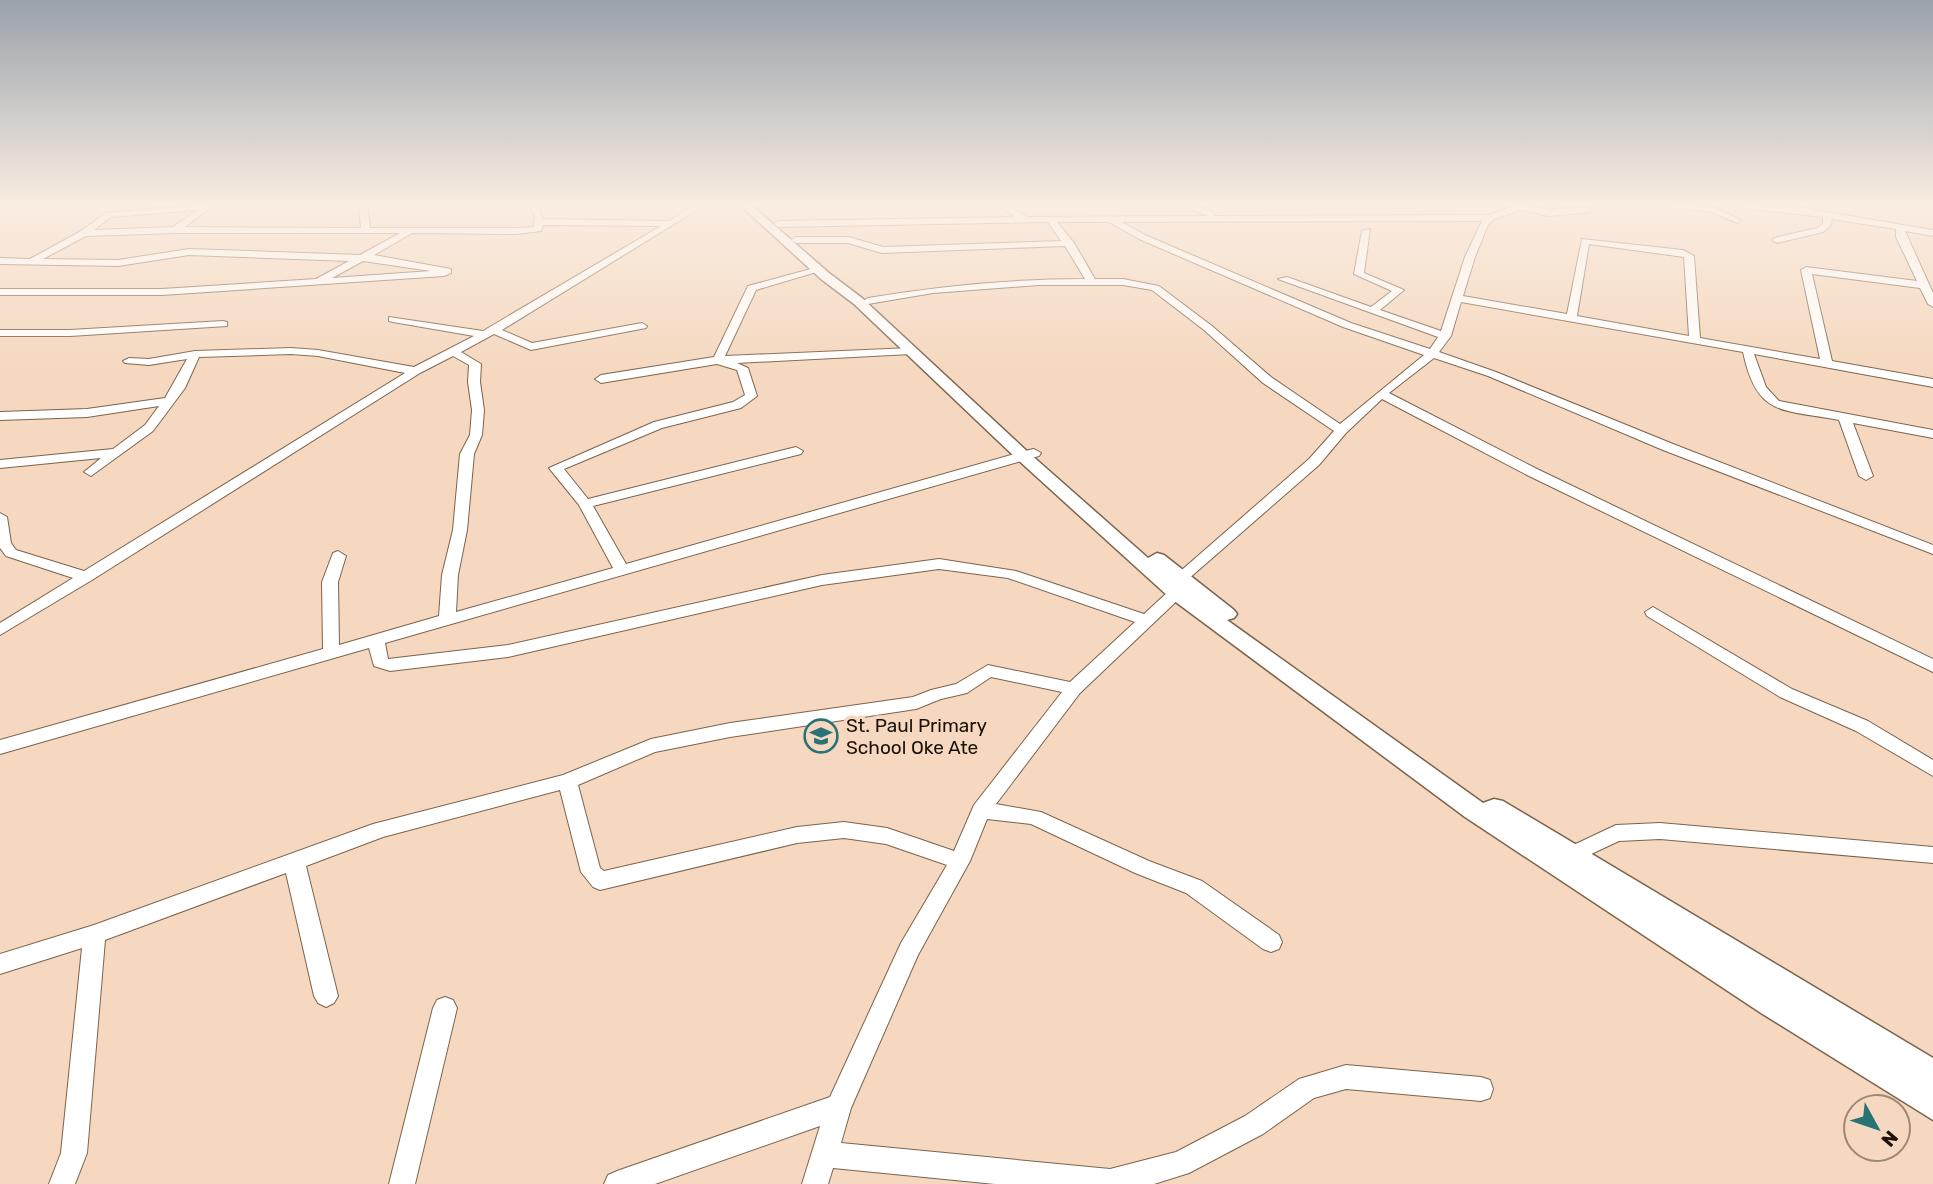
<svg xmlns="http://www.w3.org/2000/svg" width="1933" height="1184" viewBox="0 0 1933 1184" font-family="Rubik,sans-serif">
<rect width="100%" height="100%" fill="#f5d8bf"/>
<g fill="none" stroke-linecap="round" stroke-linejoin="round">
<defs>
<g id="minor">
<path d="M201,205H214L185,227L361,228L359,205H367L370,228H516L534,227L535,216L529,205H537L543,219L669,221L695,205H705L502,330L532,343L642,323L647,326L646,328L531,350L494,334L461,352L481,364L480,382L484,410L482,435L474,454L467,530L458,575L456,612L613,568L579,505L549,468L654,422L733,402L745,395L737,370L717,364L601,383L595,379L601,375L714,357L748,286L818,267L823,270L756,290L725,356L911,348L917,351L911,354L737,363L748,368L757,396L741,408L662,428L564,469L588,499L796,447L803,451L801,454L593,506L626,564L1029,450L1034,449L1041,453L1039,456L385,643L388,659L508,645L822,575L939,559L1016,571L1144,614L1170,590H1182L1184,593L1182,596L1080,693L996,804L1041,812L1149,861L1202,881L1279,935L1282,942L1279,949L1271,952L1263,949L1186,893L1135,873L1031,824L987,819L970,861L918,955L851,1108L841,1143L1110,1169L1176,1152L1245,1116L1299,1079L1346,1065L1481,1077L1490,1080L1493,1089L1490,1098L1481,1101L1346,1089L1314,1098L1263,1134L1189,1173L1154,1184H995L833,1168L828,1184H802L820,1126L655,1184H604L608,1175L617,1171L830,1097L901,943L947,865L886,844L844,838L797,843L600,890L593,887L581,872L560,790L383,837L306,866L338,996L334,1003L326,1007L318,1003L314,996L286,873L105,940L87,1153L75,1184H49L61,1153L82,948L0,974V954L94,925L373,824L563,775L651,739L730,723L913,697L931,690L956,684L988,665L1070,682L1135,622L1008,578L939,569L822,585L508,657L390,671L374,666L369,648L0,754V740L323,649L322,582L333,553L338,551L346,556L338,582L339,645L439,616L442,575L453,530L460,454L470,435L472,410L468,382L469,365L453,356L420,373L92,580L0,635V623L73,578L6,556L0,548V513L7,517L11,543L16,550L84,571L405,373L318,356L291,354L199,357L185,388L153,431L91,476L84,472L101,458L0,468V460L113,449L145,425L159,406L87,417L0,420V412L87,409L165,398L187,359L149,365L125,363L123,361L129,358L149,359L195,351L291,348L318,350L414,367L474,336L393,322L389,321V317L483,331L661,226L543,225L541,231L516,234L412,233L374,255L451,269V273L444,276L162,295H0V289H162L316,279L349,261L189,255L118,266L0,264V258L30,259L81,231L106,213ZM197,210L173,227L94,230L111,217ZM175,233H400L360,255L189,249L118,260L43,259L86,236ZM363,261L431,271L332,278ZM991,677L1062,692L974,805L954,851L887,828L844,822L797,827L604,871L600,868L578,785L655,752L730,737L916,709L941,699L967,693Z"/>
<path d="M998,205H1008L1027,217L1207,216L1183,205H1194L1214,213V216L1489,215L1517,205H1529L1549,210L1587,207L1590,208V212L1549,216L1520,210L1493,220L1488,225L1475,257L1463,296L1567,314L1582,239L1683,250L1694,256L1700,338L1820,359L1801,270L1806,267L1917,281L1896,237V229L1832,219L1831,225L1823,232L1777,243L1772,240L1774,238L1817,228L1823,224V217L1745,208L1741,205L1796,207L1933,230V236L1905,231L1933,293V307L1928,304L1920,288L1812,274L1832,361L1933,379V387L1754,354L1766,387L1779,401L1933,430V438L1853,423L1873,476L1866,480L1859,476L1839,420C1783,409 1757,418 1743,352L1461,302L1451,336L1439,352L1496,372L1673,444L1933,545V554L1663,450L1488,376L1434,358L1389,393L1537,469L1933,659V672L1527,475L1382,399L1346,433L1319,465L1186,581H1176L1173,578L1176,575L1309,459L1334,431L1263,383L1204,330L1152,290L1123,285H1039L933,293L868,304L863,301L868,298C940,286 1012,279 1085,279L1065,246L882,253L848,243H796L791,240L796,237H849L883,247L1061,241L1048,222L778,227L774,224L778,221L1015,217ZM1482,221L1465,257L1441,331L1380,310L1404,290L1364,273L1370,229L1362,231L1354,274L1392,291L1371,307L1287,277L1278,279L1438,337L1430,349L1351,323L1145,235L1122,222ZM1057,222H1109L1139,239L1343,327L1424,355L1340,424L1271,377L1212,326L1159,286L1123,279H1095L1074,243ZM1589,244L1684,257L1689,336L1577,316Z"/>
<polygon points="1669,205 1711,206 1741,220 1737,223 1709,211 1673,208"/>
<polygon points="223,321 227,322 227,326 70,336 0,336 0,330 70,330"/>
<polygon points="1653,607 1792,689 1868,721 1933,760 1933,776 1856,731 1780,697 1647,616 1645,612"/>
<polygon points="1660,823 1933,847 1933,863 1660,839 1619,841 1572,863 1565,861 1562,855 1565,849 1616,825"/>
<polygon points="445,997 453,1000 457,1008 415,1184 389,1184 433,1008 437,1000"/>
</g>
<polygon id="major" points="740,205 751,205 829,273 862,298 1029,453 1148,558 1157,553 1164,555 1234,610 1237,614 1234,618 1227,620 1483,803 1494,799 1503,801 1933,1058 1933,1120 1761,1013 1465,817 1169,597 1017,459 854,304 821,279"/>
</defs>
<!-- minor casing -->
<use href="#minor" stroke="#7c634c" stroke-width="2"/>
<!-- major casing -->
<use href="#major" stroke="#7c634c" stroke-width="3"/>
<!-- minor -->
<use href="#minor" fill="#fff" fill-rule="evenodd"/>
<!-- major -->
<use href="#major" fill="#fff" fill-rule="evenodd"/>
</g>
<!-- sky -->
<linearGradient id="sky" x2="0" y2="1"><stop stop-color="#99a2ab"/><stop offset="0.55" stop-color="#faede2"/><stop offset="1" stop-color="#faede2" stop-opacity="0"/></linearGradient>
<rect width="1933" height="371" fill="url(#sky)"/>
<!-- icons -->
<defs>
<symbol id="school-ring" viewBox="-11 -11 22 22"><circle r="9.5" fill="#f5d8bf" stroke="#287376" stroke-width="1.5"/><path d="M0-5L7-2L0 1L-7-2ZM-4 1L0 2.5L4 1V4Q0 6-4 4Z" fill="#287376"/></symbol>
</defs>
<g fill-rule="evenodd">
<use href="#school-ring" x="802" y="717" width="38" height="38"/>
</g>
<g text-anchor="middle" stroke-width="7" stroke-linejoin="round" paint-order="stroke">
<!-- poi labels -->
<g font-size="19" fill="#1a1008" stroke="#f5d8bf" text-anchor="start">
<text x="846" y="732">St. Paul Primary<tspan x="846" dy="22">School Oke Ate</tspan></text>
</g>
</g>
<!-- north arrow -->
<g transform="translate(1877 1128) rotate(130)"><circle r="33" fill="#f5d8bf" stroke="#9d8876" stroke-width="2"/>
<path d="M0-5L12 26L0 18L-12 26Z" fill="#287376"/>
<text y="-10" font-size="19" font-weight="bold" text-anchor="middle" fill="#1a1008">N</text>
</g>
</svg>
